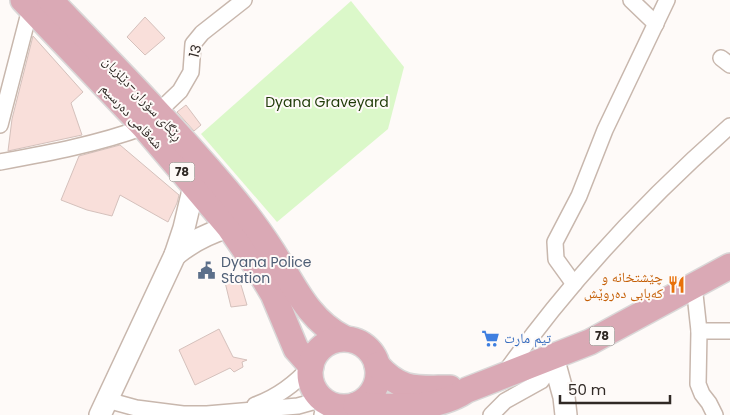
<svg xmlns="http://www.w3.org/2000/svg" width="730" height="415" viewBox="0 0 730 415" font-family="Poppins,'Noto Naskh Arabic',sans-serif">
<rect width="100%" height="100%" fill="#fefaf8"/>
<!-- green -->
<polygon fill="#dbf8c9" points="351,1 404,67 388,129 277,222 201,134"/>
<!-- building -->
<g fill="#f9dfda" stroke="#d5c1bc">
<polygon points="145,17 165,38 145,55 127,37"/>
<polygon points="33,36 83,92 71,103 82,135 8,151 12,119"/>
<polygon points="186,105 201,125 194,131 177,112"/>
<polygon points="120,145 179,195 177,203 168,222 120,195 112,216 87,210 61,200 79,156"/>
<polygon points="238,275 247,305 231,307 224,278"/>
<polygon points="219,329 233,357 247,360 242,362 243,367 234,372 230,368 195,385 179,350"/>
</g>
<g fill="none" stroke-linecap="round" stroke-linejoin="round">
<defs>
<g id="street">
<polyline points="631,0 656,24"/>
<polyline points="721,58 730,65"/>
<polyline points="158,112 180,91 191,72 193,44 202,33 244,0"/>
<polyline points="0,125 30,9"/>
<path d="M0,162C49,153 98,144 144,127"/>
<polyline points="574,284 556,259 555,242 579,196 605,130 667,0"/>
<polyline points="694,285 699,331 698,384 702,394 709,403 715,415"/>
<polyline points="699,331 730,331"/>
<path d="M504,374C569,282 646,200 730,126"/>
<polyline points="107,400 136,408 183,414 207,414 298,406 323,399"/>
<path d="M255,405C278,397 295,384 311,366"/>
<polyline points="322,415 325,401"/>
<polyline points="491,415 505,401 541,381 547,373 547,359"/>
</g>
<g id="secondary">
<path d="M175,255C191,242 208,233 229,227"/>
<polyline points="553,357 564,397 566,415"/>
<polyline points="100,415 175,255 184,228 194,186"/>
</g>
<g id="primary">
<polyline points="23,0 144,127 229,227 258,269 273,294 296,349 311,366"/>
<path d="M50,0C110,62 170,123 226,189C243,209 259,230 273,252C294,285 308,320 344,338"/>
<circle cx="344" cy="373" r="34"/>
<path d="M377,365C401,392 417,388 450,388"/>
<path d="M356,405C393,406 435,412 467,390L590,342L730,266"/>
</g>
</defs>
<!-- street casing -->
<use href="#street" stroke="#c8b7ad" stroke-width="18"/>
<!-- secondary casing -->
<use href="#secondary" stroke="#c8b7ad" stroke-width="24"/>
<!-- primary casing -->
<use href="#primary" stroke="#dad8d8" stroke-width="28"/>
<!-- street -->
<use href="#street" stroke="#fff" stroke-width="15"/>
<!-- secondary -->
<use href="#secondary" stroke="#fff" stroke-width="21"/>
<!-- primary -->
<use href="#primary" stroke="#daa9b5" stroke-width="25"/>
</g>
<!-- icons -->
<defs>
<symbol id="civic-bare" viewBox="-9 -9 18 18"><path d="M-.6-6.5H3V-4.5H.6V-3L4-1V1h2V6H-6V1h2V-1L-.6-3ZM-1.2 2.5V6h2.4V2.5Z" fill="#5c6f8a" stroke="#fefaf8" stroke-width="2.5" paint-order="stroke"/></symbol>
<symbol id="restaurant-bare" viewBox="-9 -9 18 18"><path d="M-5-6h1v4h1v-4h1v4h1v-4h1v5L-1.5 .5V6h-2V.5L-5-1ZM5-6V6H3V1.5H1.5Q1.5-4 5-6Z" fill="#e8710a" stroke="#fefaf8" stroke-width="2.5" paint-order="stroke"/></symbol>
<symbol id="supermarket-bare" viewBox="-9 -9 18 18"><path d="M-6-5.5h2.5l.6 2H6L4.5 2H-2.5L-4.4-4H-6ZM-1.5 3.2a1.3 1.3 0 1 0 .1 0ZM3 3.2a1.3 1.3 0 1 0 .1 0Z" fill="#3f7fe0" stroke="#fefaf8" stroke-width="2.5" paint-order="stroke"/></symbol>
</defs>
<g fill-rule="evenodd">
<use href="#civic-bare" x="194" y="258" width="25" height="25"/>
<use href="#restaurant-bare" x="664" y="272" width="25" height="25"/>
<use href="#supermarket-bare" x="478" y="326" width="25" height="25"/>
</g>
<g text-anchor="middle" stroke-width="4" stroke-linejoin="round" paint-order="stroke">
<!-- shield labels -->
<g fill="#fefaf8" stroke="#6e6864" stroke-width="1">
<rect x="169.5" y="162.5" width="25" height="19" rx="4"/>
<rect x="589.5" y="326.5" width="25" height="19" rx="4"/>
</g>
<g font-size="12" font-weight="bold" fill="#302925">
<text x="182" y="176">78</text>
<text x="602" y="340">78</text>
</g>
<!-- street labels -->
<g font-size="14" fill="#302925" stroke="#fefaf8">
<text transform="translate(195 51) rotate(-76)" y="5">13</text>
<text transform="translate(143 98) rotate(47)" y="5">ڕێگای سۆران-دێلزیان</text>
<text transform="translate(132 116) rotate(47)" y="5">شەقامی دەرسیم</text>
</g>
<!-- park labels -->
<g font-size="14" fill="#1f3b07" stroke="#fefaf8">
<text x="327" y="107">Dyana Graveyard</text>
</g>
<!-- service labels -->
<g font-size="14" fill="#4e5e75" stroke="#fefaf8" text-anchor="start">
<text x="221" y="267">Dyana Police<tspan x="221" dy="16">Station</tspan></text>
</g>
<!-- food labels -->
<g font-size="14" fill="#c56008" stroke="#fefaf8" text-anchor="end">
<text x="663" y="282">چێشتخانە و<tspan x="663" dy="16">کەبابی دەروێش</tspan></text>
</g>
<!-- shop labels -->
<g font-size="14" fill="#366cbe" stroke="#fefaf8" text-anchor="start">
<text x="504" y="343">تیم مارت</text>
</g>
</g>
<!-- scale -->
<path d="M560 395v8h110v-8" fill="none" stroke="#302925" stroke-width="2.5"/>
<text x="568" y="395" font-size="15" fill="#302925" stroke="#fefaf8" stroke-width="4" paint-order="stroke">50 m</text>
</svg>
